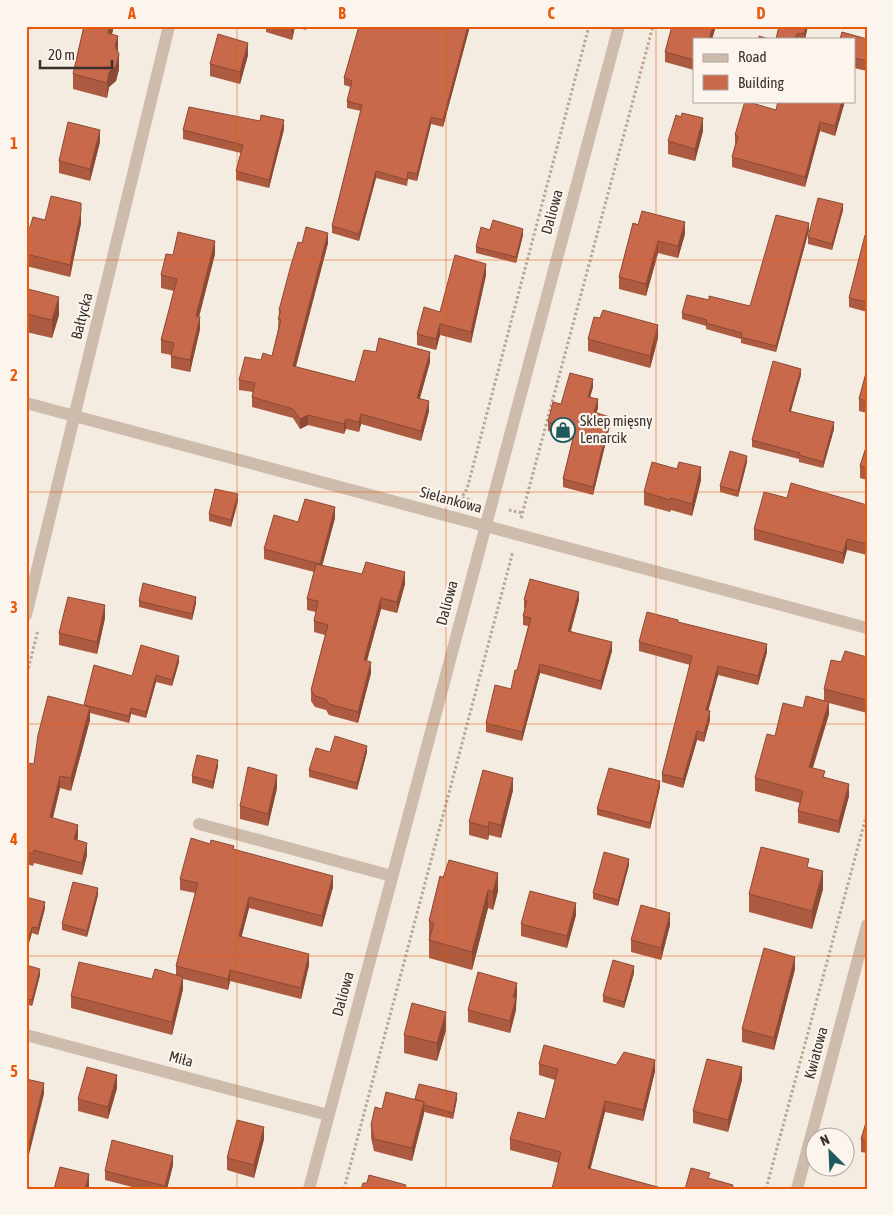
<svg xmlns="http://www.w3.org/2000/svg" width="893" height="1215" viewBox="0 0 893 1215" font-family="'Asap Condensed',sans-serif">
<rect width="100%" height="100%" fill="#f4ebe1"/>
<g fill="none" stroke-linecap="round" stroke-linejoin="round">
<!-- path -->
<g stroke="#b9a596" stroke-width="3" stroke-dasharray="2.5 2.5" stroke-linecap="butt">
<polyline points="462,498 472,500"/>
<polyline points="460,500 467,489 589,26"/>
<polyline points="509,510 522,513"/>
<polyline points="521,518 653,26"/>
<polyline points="26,678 38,630"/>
<polyline points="344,1189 513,551"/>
<polyline points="766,1189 867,813"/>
</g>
<!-- minor -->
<g stroke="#cdbbac" stroke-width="12">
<polyline points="26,403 867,628"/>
<polyline points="26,615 169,26"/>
<polyline points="199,824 392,876"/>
<polyline points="26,1035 328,1115"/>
<polyline points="309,1189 619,26"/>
<polyline points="797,1189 867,925"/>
</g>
</g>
<!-- wall -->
<g fill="#ac5a40">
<polygon points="84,26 114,26 112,34 118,50 119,69 116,81 109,87 107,98 73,89 73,74"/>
<polygon points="266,26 307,26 306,30 295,27 292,40 266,32"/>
<polygon points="359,26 470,26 443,127 431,124 417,181 408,179 407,186 376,178 359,241 332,233 332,226 361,111 347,108 347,101 351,87 344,85 344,78"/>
<polygon points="483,26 491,26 490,28"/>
<polygon points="672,26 716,26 712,39 694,39 694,70 665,62 665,52"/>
<polygon points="808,26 805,39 776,39"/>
<polygon points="854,39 867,39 867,71 854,68"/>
<polygon points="248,55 240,84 210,76 210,64"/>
<polygon points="845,101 835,136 820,131 805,187 732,167 732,157 735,146 735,135 776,110"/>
<polygon points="260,121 284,129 269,188 236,180 236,171 241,153 183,139 183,130"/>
<polygon points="703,131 695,161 668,154 668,141"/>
<polygon points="100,142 90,181 59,173 59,161"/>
<polygon points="843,210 832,250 808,244 808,237"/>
<polygon points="45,220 81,223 70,277 26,266 26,231"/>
<polygon points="633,223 685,234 678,258 658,253 646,296 619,289 619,277"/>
<polygon points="490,230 523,235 516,263 476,253 476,247"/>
<polygon points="809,230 776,352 741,343 741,339 706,329 706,326 682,319 682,313 709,300 750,306"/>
<polygon points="867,235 867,312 849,307 849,298"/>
<polygon points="302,243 328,243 296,367 355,382 376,352 430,362 420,398 429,411 421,441 361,424 359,432 346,429 344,434 308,425 300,429 293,418 252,407 252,397 253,392 239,390 239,380 261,360 272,356 278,329 279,310"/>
<polygon points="215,254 199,317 200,329 190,372 171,368 171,355 161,353 161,340 174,291 161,288 161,275 173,255"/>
<polygon points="486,275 471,343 440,335 436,350 417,345 417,334 440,312"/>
<polygon points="26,296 59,315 52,338 26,332"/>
<polygon points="600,318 658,338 650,368 588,351 588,339"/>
<polygon points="867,369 867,413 859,411 859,399"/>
<polygon points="801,375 791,411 834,429 823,468 799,462 799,459 752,447 752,440"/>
<polygon points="593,387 590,397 598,408 596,413 610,425 593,495 563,487 563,479 573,438 548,431 548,422 561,404"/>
<polygon points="867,444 867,480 860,478 860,466"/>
<polygon points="747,462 738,497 720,492 720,486"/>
<polygon points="701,480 692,516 671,510 670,512 644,505 644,492"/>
<polygon points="787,498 867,505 867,555 847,550 843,564 754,540 754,529"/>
<polygon points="238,501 231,527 209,521 209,514"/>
<polygon points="335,518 322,566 405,584 397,613 381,609 367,661 371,673 358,723 329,715 326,710 315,707 311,701 311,690 325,635 314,632 314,621 316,612 307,610 307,599 314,572 264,559 264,549 298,522"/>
<polygon points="524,600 579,600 571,631 612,651 601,690 540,673 522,741 486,732 486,723 511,689 517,670 528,626 523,625 523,616 525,609 524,608"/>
<polygon points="139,601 196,603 192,620 139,607"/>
<polygon points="105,618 97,654 59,645 59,633"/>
<polygon points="678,622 767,652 758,685 718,675 708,711 710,720 704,742 697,740 683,788 662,782 662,774 690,665 639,651 639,642"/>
<polygon points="867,657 867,713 829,703 829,714 813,768 849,796 839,833 798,823 798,811 800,803 755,791 755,778 775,736 803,708 824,700 824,689 841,662"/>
<polygon points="179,662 172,686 156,682 146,718 131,714 129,723 90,713 90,720 71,791 60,788 53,818 78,837 77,840 87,855 82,875 34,863 33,866 26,864 26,765 34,764 84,706 94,665 132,676"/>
<polygon points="367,752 357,790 309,777 309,770"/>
<polygon points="218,766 213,789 192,783 192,776"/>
<polygon points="660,787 650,829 597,815 597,809"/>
<polygon points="277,788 268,826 240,819 240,806"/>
<polygon points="513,790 501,838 489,835 488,840 469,835 469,822"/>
<polygon points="234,850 333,887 322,927 249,908 241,937 309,965 301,999 230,981 228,990 183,979 183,989 172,1035 71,1008 71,996 176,975 176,966 195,893 180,890 180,879"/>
<polygon points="629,865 618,906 593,899 593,893"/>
<polygon points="809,868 823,889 812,929 749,912 749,894"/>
<polygon points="440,876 498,891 493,910 488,908 472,970 429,958 429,921"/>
<polygon points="98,895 87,937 62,930 62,924"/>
<polygon points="26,897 45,908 38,935 32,933"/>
<polygon points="576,915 567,948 521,936 521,924"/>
<polygon points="670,925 661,960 631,952 631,940"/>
<polygon points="26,965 40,975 32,1006 26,1004"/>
<polygon points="795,969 774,1050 742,1042 742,1029"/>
<polygon points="634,973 624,1008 603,1002 603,996"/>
<polygon points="517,995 516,1010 510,1033 468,1022 468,1010"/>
<polygon points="446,1030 437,1061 404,1053 404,1035"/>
<polygon points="539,1064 616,1065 655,1071 643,1121 605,1112 590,1169 559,1163 510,1150 510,1139 545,1119 555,1080 539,1075"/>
<polygon points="742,1080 728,1132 693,1123 693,1111"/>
<polygon points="117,1088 108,1119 78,1111 78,1099"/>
<polygon points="415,1099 457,1099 453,1119 424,1112 412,1161 374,1151 371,1138 371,1125 382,1109"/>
<polygon points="867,1119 867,1153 861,1152 861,1139"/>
<polygon points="264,1139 254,1178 227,1170 227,1158"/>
<polygon points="173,1165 167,1189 140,1189 105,1180 105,1171"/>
</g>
<!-- shaded-wall -->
<g fill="#8c4a34">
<polygon points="110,26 114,26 108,48 108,33"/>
<polygon points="292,26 295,26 292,40"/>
<polygon points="468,26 470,26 443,127 443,120"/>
<polygon points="713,26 716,26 712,39 709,39"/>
<polygon points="806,26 808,26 805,39 804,33"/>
<polygon points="118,36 118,50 115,61 115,46"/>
<polygon points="248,43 248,55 240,84 240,72"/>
<polygon points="119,54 119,69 116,81 109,87 107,98 107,83 109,72"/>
<polygon points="842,101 845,101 835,136 835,126"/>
<polygon points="431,117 431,124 417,181 417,174"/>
<polygon points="703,118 703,131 695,161 695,149"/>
<polygon points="284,120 284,129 269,188 269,180"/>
<polygon points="820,122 820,131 805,187 805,177"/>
<polygon points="100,130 100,142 90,181 90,169"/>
<polygon points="376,171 376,178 359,241 359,234"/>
<polygon points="843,204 843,210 832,250 832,244"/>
<polygon points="81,211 81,223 70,277 70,265"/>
<polygon points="685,222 685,234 678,258 678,246"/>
<polygon points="809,223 809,230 776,352 776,346"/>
<polygon points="523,229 523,235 516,263 516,257"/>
<polygon points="328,233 328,243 293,376 293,366"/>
<polygon points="215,241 215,254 196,328 196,316"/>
<polygon points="658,241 658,253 646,296 646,284"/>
<polygon points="486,264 486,275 471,343 471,332"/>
<polygon points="59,297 59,315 52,338 52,320"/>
<polygon points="200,317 200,329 190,372 190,360"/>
<polygon points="440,324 440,335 436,350 436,339"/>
<polygon points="658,325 658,338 650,368 650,356"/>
<polygon points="430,352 430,362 417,408 417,398"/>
<polygon points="801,369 801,375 789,417 789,411"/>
<polygon points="593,379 593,387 588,405 588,397"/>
<polygon points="598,399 598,408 594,421 594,412"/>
<polygon points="429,401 429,411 421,441 421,431"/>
<polygon points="361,414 361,424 359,432 359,422"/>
<polygon points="308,415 308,425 300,429 300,419"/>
<polygon points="610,417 610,425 593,495 593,487"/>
<polygon points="346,419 346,429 344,434 344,424"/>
<polygon points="834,422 834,429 823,468 823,462"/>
<polygon points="747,456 747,462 738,497 738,491"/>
<polygon points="701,467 701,480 692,516 692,504"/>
<polygon points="238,494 238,501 231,527 231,520"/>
<polygon points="335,507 335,518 320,574 320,564"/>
<polygon points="847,539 847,550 843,564 843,553"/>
<polygon points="405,572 405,584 397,613 397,602"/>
<polygon points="579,592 579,600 568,639 568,631"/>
<polygon points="196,597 196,603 192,620 192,614"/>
<polygon points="381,598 381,609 364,671 364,660"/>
<polygon points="105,605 105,618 97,654 97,642"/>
<polygon points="612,642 612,651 601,690 601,681"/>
<polygon points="767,644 767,652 758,685 758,676"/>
<polygon points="179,656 179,662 172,686 172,680"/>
<polygon points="371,662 371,673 358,723 358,712"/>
<polygon points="540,664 540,673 522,741 522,732"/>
<polygon points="718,666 718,675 706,719 706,710"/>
<polygon points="156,675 156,682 146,718 146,712"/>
<polygon points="829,702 829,714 809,779 809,767"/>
<polygon points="90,707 90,720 71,791 71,778"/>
<polygon points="131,708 131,714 129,723 129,716"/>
<polygon points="710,711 710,720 704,742 704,733"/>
<polygon points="697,731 697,740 683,788 683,779"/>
<polygon points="367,746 367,752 357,790 357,783"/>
<polygon points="218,760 218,766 213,789 213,782"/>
<polygon points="277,775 277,788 268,826 268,814"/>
<polygon points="60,776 60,788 50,829 50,817"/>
<polygon points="513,778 513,790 501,838 501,825"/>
<polygon points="660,781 660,787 650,829 650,823"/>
<polygon points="849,784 849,796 839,833 839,821"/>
<polygon points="489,822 489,835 488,840 488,827"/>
<polygon points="78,825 78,837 74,852 74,839"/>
<polygon points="87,843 87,855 82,875 82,863"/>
<polygon points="629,859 629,865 618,906 618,900"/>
<polygon points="823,871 823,889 812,929 812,911"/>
<polygon points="498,873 498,891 493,910 493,892"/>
<polygon points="333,876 333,887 322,927 322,916"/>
<polygon points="98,888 98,895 87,937 87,931"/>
<polygon points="488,890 488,908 472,970 472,952"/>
<polygon points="249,897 249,908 239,947 239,936"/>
<polygon points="45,902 45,908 38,935 38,928"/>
<polygon points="576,903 576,915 567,948 567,936"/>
<polygon points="670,913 670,925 661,960 661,948"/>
<polygon points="32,927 32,933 26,954 26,947"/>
<polygon points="309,954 309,965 301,999 301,988"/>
<polygon points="795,957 795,969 774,1050 774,1038"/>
<polygon points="634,966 634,973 624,1008 624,1002"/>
<polygon points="40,969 40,975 32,1006 32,1000"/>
<polygon points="230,970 230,981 228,990 228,979"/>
<polygon points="183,977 183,989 172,1035 172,1022"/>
<polygon points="517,983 517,995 513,1009 516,998 516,1010 510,1033 510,1021 513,997"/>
<polygon points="446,1012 446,1030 437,1061 437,1043"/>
<polygon points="655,1060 655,1071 643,1121 643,1110"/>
<polygon points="742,1067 742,1080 728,1132 728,1120"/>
<polygon points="117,1075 117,1088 108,1119 108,1107"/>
<polygon points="44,1083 44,1094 26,1167 26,1156"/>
<polygon points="457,1093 457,1099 453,1119 453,1113"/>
<polygon points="605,1101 605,1112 588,1179 588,1168"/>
<polygon points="424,1102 424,1114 412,1161 412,1148"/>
<polygon points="264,1127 264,1139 254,1178 254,1165"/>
<polygon points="173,1156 173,1165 167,1189 165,1189 165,1186"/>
<polygon points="89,1174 89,1189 85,1189"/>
</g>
<!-- building -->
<g fill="#c8694b" stroke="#8c4a34">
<polygon points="84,26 110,26 108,33 118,36 115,46 119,54 116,66 109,72 107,83 73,74"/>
<polygon points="359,26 468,26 443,120 431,117 417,174 408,172 407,180 376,171 359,234 332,226 362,105 347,101 352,81 344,78"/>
<polygon points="672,26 713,26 709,39 694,39 694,60 665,52"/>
<polygon points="779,26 806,26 804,33 797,34 795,39 776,39"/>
<polygon points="842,32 867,39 867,61 854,58 854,39 840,39"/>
<polygon points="218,34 248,43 240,72 210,64"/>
<polygon points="759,36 769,39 759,39"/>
<polygon points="745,101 776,110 778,101 842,101 835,126 820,122 805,177 732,157 738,136 735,135"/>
<polygon points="189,107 260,121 261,115 284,120 269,180 236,171 243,145 183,130"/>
<polygon points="682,113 703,118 695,149 668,141 676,115 681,117"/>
<polygon points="68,122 100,130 90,169 59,161"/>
<polygon points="51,196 81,203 81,211 70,265 26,254 26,231 30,227 33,217 45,220"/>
<polygon points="818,198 843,204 832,244 808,237"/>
<polygon points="642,211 685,222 678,246 658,241 646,284 619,277 633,223 638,225"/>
<polygon points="776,215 809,223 776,346 741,337 742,333 706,323 707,320 682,313 687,295 709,300 709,296 750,306"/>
<polygon points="493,220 523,229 516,257 476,247 481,227 490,230"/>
<polygon points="306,227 328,233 293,366 355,382 364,350 376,352 379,338 430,352 417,398 429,401 421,431 361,414 359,422 346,419 344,424 308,415 300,419 293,409 252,397 255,383 239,380 245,357 261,360 263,353 272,356 281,320 278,319 281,311 279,310 291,265 298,242 302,243"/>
<polygon points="178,232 215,241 196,316 200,317 190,360 171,356 174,343 161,340 177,279 161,275 166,254 173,255"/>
<polygon points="865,235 867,235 867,302 849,298"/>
<polygon points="455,255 486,264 471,332 440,324 436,339 417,334 424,307 440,312"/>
<polygon points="28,289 59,297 52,320 26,314 26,296"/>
<polygon points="603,310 658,325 650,356 588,339 594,317 600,318"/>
<polygon points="773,361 801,369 789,411 834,422 823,462 799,455 800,453 752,440"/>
<polygon points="867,369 867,401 859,399"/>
<polygon points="570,373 593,379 588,397 598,399 594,412 610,417 593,487 563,479 575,430 548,422 553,402 561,404"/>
<polygon points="867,444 867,468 860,466"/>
<polygon points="730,451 747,456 738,491 720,486"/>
<polygon points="652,462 677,469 679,462 701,467 692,504 671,498 670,500 644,492"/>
<polygon points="791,483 867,505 867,544 847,539 843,553 754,529 764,492 787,498"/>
<polygon points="215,489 238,494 231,520 209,514"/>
<polygon points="305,499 335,507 320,564 264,549 274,515 298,522"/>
<polygon points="366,562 405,572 397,602 381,598 364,660 371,662 358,712 329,704 326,699 315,696 311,690 328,625 314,621 318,601 307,599 316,564 362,574"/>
<polygon points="530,579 579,592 568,631 612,642 601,681 540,664 522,732 486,723 495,685 511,689 515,670 517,670 531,618 523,616 527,601 524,600"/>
<polygon points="143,583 196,597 192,614 139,601"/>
<polygon points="68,597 105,605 97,642 59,633"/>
<polygon points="647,612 678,620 678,622 767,644 758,676 718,666 706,710 710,711 704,733 697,731 683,779 662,774 692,656 639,642"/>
<polygon points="141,645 179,656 172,680 156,675 146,712 131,708 129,716 84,705 94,665 132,676"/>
<polygon points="845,651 867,657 867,700 824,689 831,660 841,662"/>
<polygon points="48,696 90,707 71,778 60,776 50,817 78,825 74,839 87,843 82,863 34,850 33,854 26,852 26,796 27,792 26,792 26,765 27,763 34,764 38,735"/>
<polygon points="806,696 829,702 809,767 825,771 823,777 849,784 839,821 798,811 803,791 755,778 767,734 775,736 783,703 803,708"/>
<polygon points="335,736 367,746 357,783 309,770 316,748 330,752"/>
<polygon points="197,755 218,760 213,782 192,776"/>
<polygon points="248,767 277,775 268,814 240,806"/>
<polygon points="609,768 660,781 650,823 597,809"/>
<polygon points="483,770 513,778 501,825 489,822 488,827 469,822"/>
<polygon points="191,838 210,844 211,840 234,846 233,849 333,876 322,916 249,897 239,936 309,954 301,988 230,970 228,979 176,966 198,883 180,879"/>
<polygon points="761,847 809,859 807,867 823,871 812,911 749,894"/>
<polygon points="604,852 629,859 618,900 593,893"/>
<polygon points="449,860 498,873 493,892 488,890 472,952 429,940 434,923 429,921 440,876 443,878"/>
<polygon points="73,882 98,888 87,931 62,924"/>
<polygon points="530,891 576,903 567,936 521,924"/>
<polygon points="26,897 45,902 38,928 32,927 26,947"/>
<polygon points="641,905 670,913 661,948 631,940"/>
<polygon points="764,948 795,957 774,1038 742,1029"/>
<polygon points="613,960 634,966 624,1002 603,996"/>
<polygon points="79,962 152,979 155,969 183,977 172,1022 71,996"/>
<polygon points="26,965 40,969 32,1000 26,998"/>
<polygon points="478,972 517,983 513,997 516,998 510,1021 468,1010"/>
<polygon points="412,1003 446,1012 437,1043 404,1035"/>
<polygon points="544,1045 616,1065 624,1052 655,1060 643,1110 605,1101 588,1168 665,1189 552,1189 561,1152 510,1139 518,1112 545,1119 558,1069 539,1064"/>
<polygon points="707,1059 742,1067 728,1120 693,1111"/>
<polygon points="87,1067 117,1075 108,1107 78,1099"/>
<polygon points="26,1079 44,1083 26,1156"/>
<polygon points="419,1084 457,1093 453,1113 424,1105 424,1102 415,1099"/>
<polygon points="386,1092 424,1102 412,1148 374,1139 371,1125 375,1107 382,1109"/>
<polygon points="867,1119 867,1141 861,1139"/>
<polygon points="237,1120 264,1127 254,1165 227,1158"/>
<polygon points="112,1140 173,1156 165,1186 105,1171"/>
<polygon points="60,1167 89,1174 85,1189 54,1189"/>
<polygon points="691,1168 710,1173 708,1178 733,1185 732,1189 685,1189"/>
<polygon points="369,1175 406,1185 405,1189 361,1189 363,1183 367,1183"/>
</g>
<!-- grid -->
<path fill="none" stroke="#e8590c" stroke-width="1" stroke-opacity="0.55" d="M237,26V1189M446,26V1189M656,26V1189M26,260H867M26,492H867M26,724H867M26,956H867"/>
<!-- icons -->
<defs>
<symbol id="shop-ring" viewBox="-11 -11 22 22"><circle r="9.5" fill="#fbf5ee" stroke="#1f5a5e" stroke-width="1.5"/><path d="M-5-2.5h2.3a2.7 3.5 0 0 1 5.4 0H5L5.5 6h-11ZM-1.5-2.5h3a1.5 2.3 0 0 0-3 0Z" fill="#1f5a5e"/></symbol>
</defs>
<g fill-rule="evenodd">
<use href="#shop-ring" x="549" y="416" width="28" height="28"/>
</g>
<g text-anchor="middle" stroke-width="4.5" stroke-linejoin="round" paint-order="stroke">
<!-- street labels -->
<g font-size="15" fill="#3b302b" stroke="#fbf5ee">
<text transform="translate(552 212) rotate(-75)" y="5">Daliowa</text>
<text transform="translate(82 316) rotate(-76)" y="5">Bałtycka</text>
<text transform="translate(451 500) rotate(15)" y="5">Sielankowa</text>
<text transform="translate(447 603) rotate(-75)" y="5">Daliowa</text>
<text transform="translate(343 994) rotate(-75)" y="5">Daliowa</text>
<text transform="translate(816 1053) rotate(-75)" y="5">Kwiatowa</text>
<text transform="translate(181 1059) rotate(15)" y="5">Miła</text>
</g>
<!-- poi labels -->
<g font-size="15" fill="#3b302b" stroke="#fbf5ee" text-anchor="start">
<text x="580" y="426">Sklep mięsny<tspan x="580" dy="17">Lenarcik</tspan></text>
</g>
</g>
<!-- border -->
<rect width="893" height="1215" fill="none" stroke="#fbf5ee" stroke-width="55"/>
<!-- legend -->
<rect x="693" y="38" width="162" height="65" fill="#fbf5ee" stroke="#aea6a0"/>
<rect x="703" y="54" width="25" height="8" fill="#cdbbac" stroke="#aea6a0"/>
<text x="738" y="62" font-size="15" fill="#3b302b">Road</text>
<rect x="703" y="75" width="25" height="15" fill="#c8694b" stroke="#aea6a0"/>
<text x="738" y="88" font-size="15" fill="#3b302b">Building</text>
<!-- north arrow -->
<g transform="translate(830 1152) rotate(336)"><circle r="24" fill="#fbf5ee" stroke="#aea6a0"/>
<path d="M0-4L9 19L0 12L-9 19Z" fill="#1f5a5e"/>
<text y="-8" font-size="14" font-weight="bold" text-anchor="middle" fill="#3b302b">N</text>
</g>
<!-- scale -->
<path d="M40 60v8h72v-8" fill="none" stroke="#3b302b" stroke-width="2.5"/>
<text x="48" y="60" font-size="15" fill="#3b302b" stroke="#fbf5ee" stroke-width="4" paint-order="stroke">20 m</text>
<rect x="28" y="28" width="838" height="1160" fill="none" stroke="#e8590c" stroke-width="2"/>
<g font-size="16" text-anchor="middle" font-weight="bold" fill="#e8590c">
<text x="132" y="19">A</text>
<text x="342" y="19">B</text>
<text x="551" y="19">C</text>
<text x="761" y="19">D</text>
<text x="14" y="149">1</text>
<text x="14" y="381">2</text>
<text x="14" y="613">3</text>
<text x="14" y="845">4</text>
<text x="14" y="1077">5</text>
</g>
</svg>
